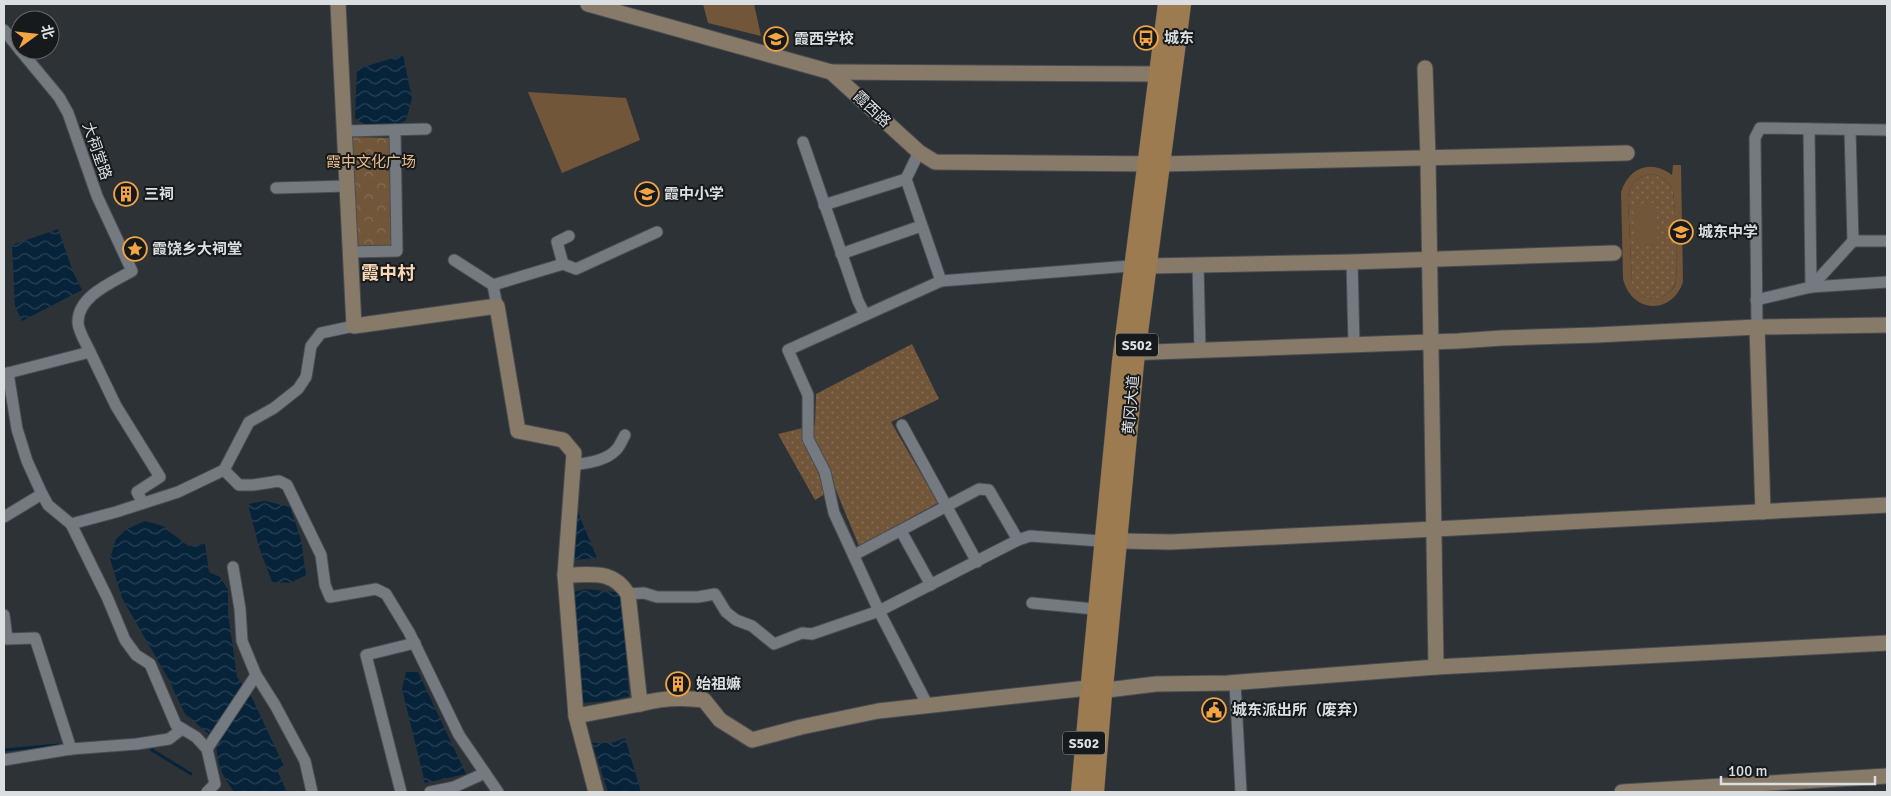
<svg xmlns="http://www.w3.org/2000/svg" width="1891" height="796" viewBox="0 0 1891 796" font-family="Signika,'Noto Sans SC',sans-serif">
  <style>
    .grass { fill: url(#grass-dots) }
    .park { fill: url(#park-crowns) }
    .pitch { fill: #71563a; fill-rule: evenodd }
    .water { fill: url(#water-waves) }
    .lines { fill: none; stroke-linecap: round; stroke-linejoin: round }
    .stream { stroke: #06233a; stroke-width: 3 }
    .street-casing { stroke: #494d51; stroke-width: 13 }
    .secondary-casing { stroke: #494d51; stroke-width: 17 }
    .primary-casing { stroke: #494d51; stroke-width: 19 }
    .street { stroke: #747a80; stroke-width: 11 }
    .secondary { stroke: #887a69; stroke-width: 15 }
    .primary { stroke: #9d7b51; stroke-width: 18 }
    .labels { text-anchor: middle; stroke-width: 4; stroke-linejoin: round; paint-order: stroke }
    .shield { fill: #171a1c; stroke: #a1a4a7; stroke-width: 1 }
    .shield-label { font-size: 14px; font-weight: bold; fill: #dcdfe2 }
    .poi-label { font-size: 15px; font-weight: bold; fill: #dcdfe2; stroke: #171a1c; text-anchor: start }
    .street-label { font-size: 15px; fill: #dcdfe2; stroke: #171a1c }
    .park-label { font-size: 15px; fill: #ebbb88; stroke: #171a1c }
    .quarter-label { font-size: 18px; font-weight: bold; fill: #f9d7b4; stroke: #171a1c }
  </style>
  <defs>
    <pattern id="grass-dots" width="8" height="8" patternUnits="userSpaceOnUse" patternTransform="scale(1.25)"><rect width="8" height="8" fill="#71563a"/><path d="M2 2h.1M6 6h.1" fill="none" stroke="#856e56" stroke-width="1.8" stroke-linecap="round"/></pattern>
    <pattern id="park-crowns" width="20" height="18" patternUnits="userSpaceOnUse" patternTransform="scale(1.25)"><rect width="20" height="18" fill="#71563a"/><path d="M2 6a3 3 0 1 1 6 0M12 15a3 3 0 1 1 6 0" fill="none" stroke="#856e56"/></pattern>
    <pattern id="water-waves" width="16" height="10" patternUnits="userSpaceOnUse" patternTransform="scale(1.25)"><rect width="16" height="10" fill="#06233a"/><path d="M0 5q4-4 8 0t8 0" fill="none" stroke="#2a4256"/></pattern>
  </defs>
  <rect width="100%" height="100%" fill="#2d3237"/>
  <g class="grass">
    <path d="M1649,174C1661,175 1667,180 1673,190C1675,205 1679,273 1675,284C1671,293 1662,299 1653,299C1643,298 1636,292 1632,284L1628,199C1629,185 1635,178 1649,174Z"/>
    <polygon points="912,344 939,399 891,422 938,503 859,546 835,488 815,500 778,434 815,425 816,394"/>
  </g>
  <polygon class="park" points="351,137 389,138 393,248 355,249"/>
  <g class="pitch">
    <polygon points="703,4 754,4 761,36 708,23"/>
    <polygon points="528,92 626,98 640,140 562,173"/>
    <path d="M1673,165H1681L1683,282C1672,315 1632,314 1623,279L1621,192C1629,167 1651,159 1672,175ZM1649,174C1661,175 1667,180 1673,190C1675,205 1679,273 1675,285C1671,293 1662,299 1653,299C1643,298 1636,292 1632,283L1628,199C1629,185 1635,178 1649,174Z"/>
    <polygon points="1656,203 1658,245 1635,246 1633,204"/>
  </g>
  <g class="water">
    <polygon points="403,55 412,98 406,120 393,127 371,128 355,118 357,69"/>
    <polygon points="58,229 73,272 82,290 22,321 15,306 12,245"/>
    <polygon points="265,501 290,507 301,540 306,575 290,583 272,582 259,547 248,504"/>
    <polygon points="577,510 597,558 572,560"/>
    <path d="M145,521L163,526L188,546L205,544L209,572L220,577L228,590V613L237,677L252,698L284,766L277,770L287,792H234C220,773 217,763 216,740L185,714L169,680L122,598L110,559L116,539L127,529Z"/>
    <polygon points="586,589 616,592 622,594 629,696 608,701 581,703 573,592"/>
    <polygon points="406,672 418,672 466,774 425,783 402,689"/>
    <polygon points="625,738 641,792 608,792 592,743 612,743"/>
  </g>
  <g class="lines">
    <g class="stream">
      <polyline points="4,750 58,745"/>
      <polyline points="152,750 191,774"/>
    </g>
    <g class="street-casing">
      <g id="street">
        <polyline points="4,30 20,50"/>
        <polyline points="344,131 426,129"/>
        <polyline points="803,142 858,301 865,315"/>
        <polyline points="919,152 906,179 941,281"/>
        <polyline points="276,188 347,186"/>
        <polyline points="824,205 906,179"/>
        <polyline points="1853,241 1887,241"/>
        <polyline points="351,252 397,251 395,130"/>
        <polyline points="841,254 921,226"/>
        <polyline points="454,260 493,285"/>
        <polyline points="1352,262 1354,345"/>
        <polyline points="563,264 557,242 569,236"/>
        <polyline points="1198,264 1200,351"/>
        <polyline points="1811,287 1853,241 1850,130"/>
        <polyline points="1811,287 1887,282"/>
        <polyline points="1756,300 1811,287 1809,129"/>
        <polyline points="497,306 493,285 563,264 576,269 657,232"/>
        <polyline points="1757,327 1755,138 1760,128 1887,130"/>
        <polyline points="90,352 116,406 160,477 137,492 143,503"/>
        <polyline points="8,373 17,429 27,461 42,494 48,505 71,524 116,512 178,492 224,470 249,422 274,408 298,389 306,377 311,346 321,333 354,326"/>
        <path d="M4,374L90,352C86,343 79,333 78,323C77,296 113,282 132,271L97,196L68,113L59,97L20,50"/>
        <polyline points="902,425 977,562"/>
        <path d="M573,465C587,463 606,461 616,450C620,446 622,440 625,435"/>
        <polyline points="224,470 239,485 253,485 279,481 287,485 321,555 325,585 330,597 376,589 386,594 409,632 459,735 498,792"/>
        <polyline points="4,517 42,494"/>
        <polyline points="71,524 107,597 125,640 136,655 150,664 176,725 196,737 207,749 215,784 207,792"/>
        <polyline points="901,531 931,585"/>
        <polyline points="854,555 979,489 989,490 1018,540"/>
        <polyline points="233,567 240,609 242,641 256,675 275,705 305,761 312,792"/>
        <polyline points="628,594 644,593 657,597 698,597 715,594 726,612 736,620 752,626 774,644 802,633 812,634 879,611 1018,540 1030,536 1101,541"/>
        <polyline points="1032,603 1094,609"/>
        <polyline points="4,615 7,639 35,638 71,749"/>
        <polyline points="1235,683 1241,792"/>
        <polyline points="928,706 879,611 834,513 825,472 808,439 808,395 788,350 941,281 1130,266"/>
        <polyline points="207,749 256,675"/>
        <polyline points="4,760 71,749 137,744 169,739 182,729"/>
        <polyline points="401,792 366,655 415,643"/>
        <polyline points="430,792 454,787 485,773"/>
      </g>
    </g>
    <g class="secondary-casing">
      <g id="secondary">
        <polyline points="338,4 354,326 497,306 518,431 563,440 574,453 565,575 576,716 596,792"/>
        <polyline points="588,4 831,72 919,152 935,162 1161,164 1627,153"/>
        <polyline points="1425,68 1428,158 1436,667"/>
        <polyline points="831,72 1156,74"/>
        <polyline points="1149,266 1352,262 1614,253"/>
        <polyline points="1757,327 1763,512"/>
        <polyline points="1125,353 1458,341 1502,338 1596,335 1757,327 1887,325"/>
        <polyline points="1121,541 1171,542 1435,529 1887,505"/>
        <path d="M565,575C592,575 612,569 628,594L640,704C661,698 682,697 704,700L720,720L752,740L801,727L878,711L1088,688L1107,690L1156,684L1228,683L1436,667L1887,643"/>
        <polyline points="576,716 640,704"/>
        <polyline points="1622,792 1887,776"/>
      </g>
    </g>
    <g class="primary-casing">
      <g id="primary">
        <polyline points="1090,682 1121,362 1167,4"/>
        <polyline points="1104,688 1135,363 1182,4"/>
        <polyline points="1080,792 1089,694"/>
        <polyline points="1095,792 1103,694"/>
      </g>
    </g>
    <use href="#street" class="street"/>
    <use href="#secondary" class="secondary"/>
    <use href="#primary" class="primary"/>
  </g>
  <defs>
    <g id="bus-ring" transform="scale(1.25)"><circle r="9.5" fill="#171a1c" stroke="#f3a443" stroke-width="1.5"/><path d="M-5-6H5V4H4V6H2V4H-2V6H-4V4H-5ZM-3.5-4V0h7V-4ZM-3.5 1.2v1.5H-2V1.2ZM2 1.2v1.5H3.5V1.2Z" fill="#f3a443"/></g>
    <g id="school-ring" transform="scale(1.25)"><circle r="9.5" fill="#171a1c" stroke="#f3a443" stroke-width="1.5"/><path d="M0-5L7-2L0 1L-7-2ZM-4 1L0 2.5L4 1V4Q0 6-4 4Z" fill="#f3a443"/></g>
    <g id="building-ring" transform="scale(1.25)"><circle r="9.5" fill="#171a1c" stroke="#f3a443" stroke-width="1.5"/><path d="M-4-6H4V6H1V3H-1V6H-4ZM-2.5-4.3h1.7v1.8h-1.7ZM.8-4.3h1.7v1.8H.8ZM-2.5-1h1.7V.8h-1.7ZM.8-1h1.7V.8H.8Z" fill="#f3a443"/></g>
    <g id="sight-ring" transform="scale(1.25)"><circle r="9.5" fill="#171a1c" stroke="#f3a443" stroke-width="1.5"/><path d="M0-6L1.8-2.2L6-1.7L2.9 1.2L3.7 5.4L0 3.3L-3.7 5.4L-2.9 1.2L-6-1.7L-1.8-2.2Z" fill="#f3a443"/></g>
    <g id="civic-ring" transform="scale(1.25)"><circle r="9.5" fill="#171a1c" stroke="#f3a443" stroke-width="1.5"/><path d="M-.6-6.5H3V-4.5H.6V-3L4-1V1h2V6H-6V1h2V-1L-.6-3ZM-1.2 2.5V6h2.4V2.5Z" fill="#f3a443"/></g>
  </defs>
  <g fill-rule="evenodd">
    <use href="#bus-ring" x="1146" y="38"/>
    <use href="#school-ring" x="776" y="39"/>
    <use href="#building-ring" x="126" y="194"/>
    <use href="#school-ring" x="647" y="194"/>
    <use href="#school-ring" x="1681" y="232"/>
    <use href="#sight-ring" x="135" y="249"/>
    <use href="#building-ring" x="678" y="684"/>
    <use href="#civic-ring" x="1214" y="710"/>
  </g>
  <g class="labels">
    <g class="shield">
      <rect x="1116" y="333.5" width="42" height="23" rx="4"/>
      <rect x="1063" y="731.5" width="42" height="23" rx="4"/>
    </g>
    <g class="shield-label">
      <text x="1137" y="350">S502</text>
      <text x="1084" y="748">S502</text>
    </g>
    <g class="poi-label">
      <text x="1164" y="43">城东</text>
      <text x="794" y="44">霞西学校</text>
      <text x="144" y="199">三祠</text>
      <text x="664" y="199">霞中小学</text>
      <text x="1698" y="237">城东中学</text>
      <text x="152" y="254">霞饶乡大祠堂</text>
      <text x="696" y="689">始祖嫲</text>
      <text x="1232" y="715">城东派出所（废弃）</text>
    </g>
    <g class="street-label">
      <text transform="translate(872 109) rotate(43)" y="5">霞西路</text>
      <text transform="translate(97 151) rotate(71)" y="5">大祠堂路</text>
      <text transform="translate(1131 405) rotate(-85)" y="5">黄冈大道</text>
    </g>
    <g class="park-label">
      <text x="371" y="167">霞中文化广场</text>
    </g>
    <g class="quarter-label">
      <text x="388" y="279">霞中村</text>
    </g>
  </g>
  <rect width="1891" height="796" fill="none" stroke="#dcdfe2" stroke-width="10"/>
  <g transform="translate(35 35) rotate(75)"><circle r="24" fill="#171a1c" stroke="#66696b"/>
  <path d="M0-4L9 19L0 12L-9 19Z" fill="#f3a443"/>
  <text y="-8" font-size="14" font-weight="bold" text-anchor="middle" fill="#dcdfe2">北</text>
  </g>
  <path d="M1721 776v8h154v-8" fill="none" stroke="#dcdfe2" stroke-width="2.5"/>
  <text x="1728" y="776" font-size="15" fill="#dcdfe2" stroke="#171a1c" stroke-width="4" paint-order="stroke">100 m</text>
</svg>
